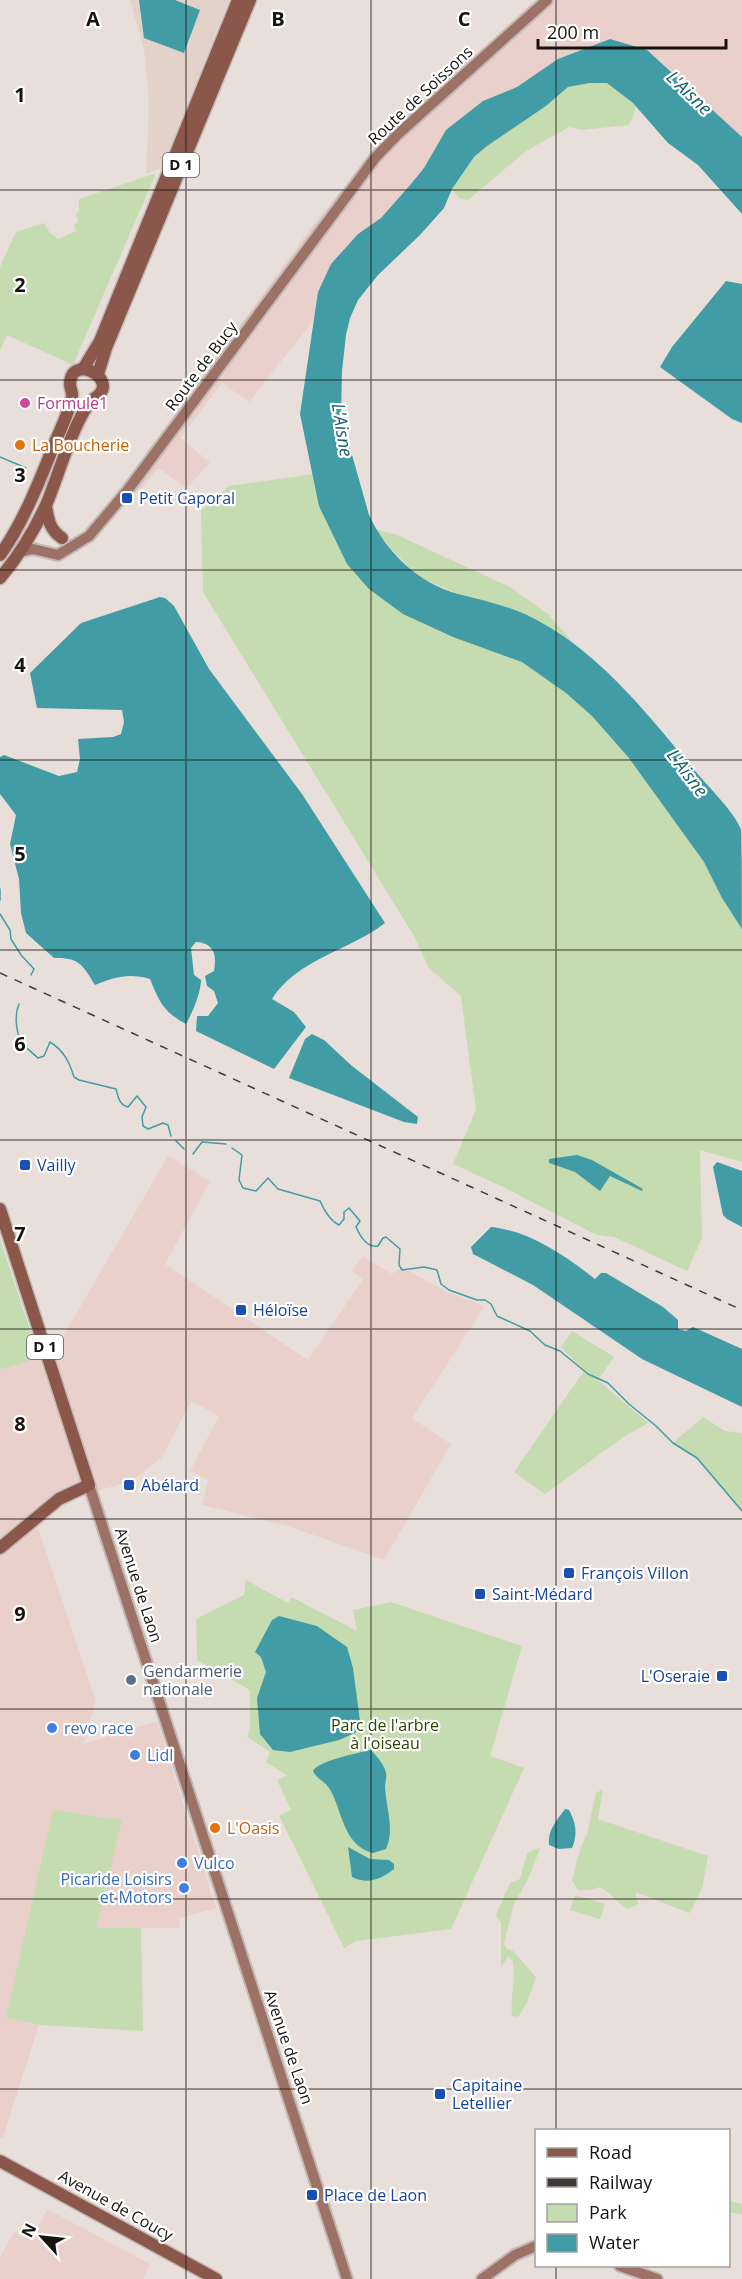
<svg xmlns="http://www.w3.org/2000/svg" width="742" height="2279" viewBox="0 0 742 2279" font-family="'Open Sans',sans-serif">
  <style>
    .built { fill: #e3d2c9 }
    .industrial { fill: #ead0cb }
    .green { fill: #c5dbb0 }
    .water { fill: #419ca6 }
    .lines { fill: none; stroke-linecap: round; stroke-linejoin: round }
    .stream { stroke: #419ca6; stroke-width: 1.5 }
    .secondary-casing { stroke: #c2bab6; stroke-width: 14 }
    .primary-casing { stroke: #c2bab6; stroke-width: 15 }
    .secondary { stroke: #9e7167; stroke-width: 10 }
    .primary { stroke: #8c574b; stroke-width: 12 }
    .rail { stroke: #3f3a38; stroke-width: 1.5; stroke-dasharray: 8 8; stroke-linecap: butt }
    .grid { fill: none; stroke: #161311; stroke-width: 1.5; stroke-opacity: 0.55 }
    .hotel-dot { fill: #d1479c; stroke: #fff; stroke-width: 2 }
    .food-dot { fill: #e8710a; stroke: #fff; stroke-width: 2 }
    .transit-dot { fill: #1a4fb4; stroke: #fff; stroke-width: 2 }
    .service-dot { fill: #5c6f8a; stroke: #fff; stroke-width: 2 }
    .shop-dot { fill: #3f7fe0; stroke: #fff; stroke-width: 2 }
    .labels { text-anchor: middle; stroke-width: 4.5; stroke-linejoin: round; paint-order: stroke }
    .shield { fill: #fff; stroke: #5c5a58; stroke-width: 1.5 }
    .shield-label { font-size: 15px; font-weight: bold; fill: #161311 }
    .street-label { font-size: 16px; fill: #161311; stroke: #fff }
    .hotel-label { font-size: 16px; fill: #b23c85; stroke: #fff; text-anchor: start }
    .food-label { font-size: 16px; fill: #c56008; stroke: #fff; text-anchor: start }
    .transit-label { font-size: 16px; fill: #164399; stroke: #fff; text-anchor: start }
    .service-label { font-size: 16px; fill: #4e5e75; stroke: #fff; text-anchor: start }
    .park-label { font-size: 16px; fill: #2b4401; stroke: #fff }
    .shop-label { font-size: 16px; fill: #366cbe; stroke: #fff; text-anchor: start }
    .water-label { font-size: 18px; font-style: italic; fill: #145f67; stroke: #fff }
    .grid-label { font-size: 20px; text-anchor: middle; font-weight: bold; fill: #161311; stroke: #fff; stroke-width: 4.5; stroke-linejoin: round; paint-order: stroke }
  </style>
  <rect width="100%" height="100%" fill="#e8dfda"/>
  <polygon class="built" points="130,0 229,0 162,168 146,174 149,104 144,49"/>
  <g class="industrial">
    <polygon points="535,0 742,0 742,183 618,63 464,130 249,402 222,383 180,438 210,462 187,488 158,468 138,493 121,488 318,218 391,133"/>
    <polygon points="168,1156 210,1181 165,1264 308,1360 363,1279 351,1271 363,1256 392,1274 402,1267 446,1292 485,1306 412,1418 451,1444 384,1560 288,1526 202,1505 208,1480 190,1471 219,1416 191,1401 162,1457 132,1481 83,1495 61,1504 37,1525 96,1701 83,1744 157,1721 216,1908 180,1918 179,1928 95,1928 122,1820 6,2016 39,2025 3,2137 0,2138 0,1368 4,1369 55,1350"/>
    <polygon points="47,2209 150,2264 143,2279 0,2279 0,2257 14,2232 31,2240"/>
  </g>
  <g class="green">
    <polygon points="590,83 607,83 633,103 636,106 633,118 628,125 582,130 569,127 526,151 468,200 459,198 452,189 474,157 487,146 546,106 568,87"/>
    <polygon points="156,173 73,365 7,335 0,350 0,267 16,232 44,223 50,233 58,239 76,231 74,225 78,222 76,214 79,212 79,199"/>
    <polygon points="321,473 379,575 578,669 742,899 742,1162 700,1150 702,1238 687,1271 614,1237 597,1235 503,1187 453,1164 476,1110 461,996 429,968 414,936 203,592 201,511 229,486"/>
    <polygon points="375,529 397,535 510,587 548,614 574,644 513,610 455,593 418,576 388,546"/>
    <polygon points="0,1240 39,1357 4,1369 0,1368"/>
    <polygon points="572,1331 614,1357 598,1380 648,1423 622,1438 545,1494 514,1472 584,1371 561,1347"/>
    <polygon points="703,1417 725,1431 742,1433 742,1511 697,1458 673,1443"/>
    <polygon points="246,1580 288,1603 291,1597 357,1631 353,1610 391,1602 522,1646 490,1756 524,1768 451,1929 356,1941 344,1948 279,1815 291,1810 277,1780 287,1775 266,1762 270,1752 247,1737 250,1727 250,1690 197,1660 196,1619 244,1595"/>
    <path d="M603,1789L598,1819L708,1856L702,1888L690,1913L635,1892L638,1904L627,1909C617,1902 611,1893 600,1887L591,1890H578L572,1880L581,1847L587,1834L596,1793Z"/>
    <polygon points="53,1810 122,1820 96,1928 141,1928 143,2031 39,2025 6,2017"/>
    <path d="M540,1848L530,1875L513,1906L504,1944L507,1949L512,1950L536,1977L527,2003L518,2017L512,2016C510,1997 516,1980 513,1961L508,1956L501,1968V1923L496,1915L510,1883L520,1879L527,1853Z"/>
    <polygon points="575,1895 605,1904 600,1919 570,1910"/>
    <polygon points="729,2201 742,2204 742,2214 729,2212"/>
  </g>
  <g class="water">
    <polygon points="139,0 175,0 200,10 184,53 144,38"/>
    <path d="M610,39L647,50L742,137V214L698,165L668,143L633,103L607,83H590L568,87L546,106L487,146L474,157L452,189L444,208L420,235L378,275L358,300L350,318L346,335L342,371L341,416L369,515C386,552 418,583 458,594C481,600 505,605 527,615C598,649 647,714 696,772C711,790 731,808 741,829C742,840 742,912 742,929L722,898L704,862L629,758L592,716L566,693L522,662L453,637L403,614L369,589L347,564L319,506L300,414L318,292L331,264L358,234L381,218L411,184L424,168L446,130L483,101L517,87L558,59Z"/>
    <polygon points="726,281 742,284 742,423 732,419 660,367 672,347"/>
    <path d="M160,597L165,598L174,606L209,669L302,794L385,923C349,951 297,959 272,999L294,1012L306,1027L274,1069L196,1031L197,1016H208L218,1003L214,991L207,986L205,976L214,971C217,955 214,943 196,942L191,948L194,975L201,980C201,992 192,1014 186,1024C163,1011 160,1003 150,979C128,973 115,977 95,985C83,965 79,957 54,958L26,933L21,913L19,879L10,844L16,815L0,794V757L4,755L59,776L77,772L80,759L78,739L113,737L121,734L124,722L122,710L37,708L30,673L81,623Z"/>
    <polygon points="312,1034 324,1040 352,1066 418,1117 417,1124 404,1122 289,1078 305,1039"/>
    <polygon points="577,1155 592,1160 643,1189 642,1191 610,1176 600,1191 575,1172 549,1163 549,1159"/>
    <polygon points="717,1162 742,1171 742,1227 727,1219 723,1215 713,1167"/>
    <path d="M491,1227C530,1231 564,1255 595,1279L601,1273H606L663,1307L678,1320V1329L686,1331L693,1327L742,1349V1407L642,1359L533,1285L473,1254L471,1247Z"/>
    <polygon points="279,1616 317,1626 347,1647 353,1668 360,1721 359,1728 355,1733 339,1740 290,1752 273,1750 260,1734 257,1698 266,1672 261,1657 255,1652 272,1620"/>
    <path d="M370,1750C376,1754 385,1766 386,1773C387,1777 385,1783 385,1787C386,1808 395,1829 386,1849L373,1853C342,1845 343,1810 329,1788C324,1781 316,1778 313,1771C318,1761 358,1753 370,1750Z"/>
    <path d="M565,1809L569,1810C576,1823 578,1834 572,1848L559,1849L549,1845C547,1831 557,1820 565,1809Z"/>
    <path d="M348,1847L370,1859L389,1860L394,1864V1869C381,1879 368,1885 352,1877Z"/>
  </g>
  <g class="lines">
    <g class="stream">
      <polyline points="0,457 26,468"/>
      <polyline points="0,889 0,900"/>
      <polyline points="0,914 10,930 11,939 21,955 34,969 31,975"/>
      <path d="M19,1004C14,1015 16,1035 23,1044C27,1049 34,1054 38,1058L44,1056L50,1042C64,1051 69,1061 74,1077L79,1080L116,1089C118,1096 119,1105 128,1107L137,1096L146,1107L142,1117L143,1126L148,1129L163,1123L168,1125L171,1136"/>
      <polyline points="176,1141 184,1149"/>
      <path d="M232,1148L242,1155L239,1180L243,1188L256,1191L268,1178L278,1189L320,1201C324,1210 330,1221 339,1225L344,1219V1212L349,1208L360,1221L356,1227C360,1236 367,1248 378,1246L383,1238L386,1237L400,1249L399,1265L402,1270L424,1267L437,1270L441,1284L449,1290L477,1300H485L491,1304L497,1316L530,1331L545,1345L560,1351L588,1374L608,1383L629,1404L656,1426L673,1443L697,1458L742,1511"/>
      <polyline points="193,1154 202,1142 226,1144"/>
    </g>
    <g class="secondary-casing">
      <g id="secondary">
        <polyline points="20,552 33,549 58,555 89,536 127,491 375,158 397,135 547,0"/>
        <polyline points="89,1485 347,2279"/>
        <polyline points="620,2266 657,2279"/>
        <polyline points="482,2279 515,2255 536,2246"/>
      </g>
    </g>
    <g class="primary-casing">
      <g id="primary">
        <polyline points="83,369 100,341 238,0"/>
        <polyline points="98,374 106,348 250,0"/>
        <path d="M46,506C48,520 50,530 62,538"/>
        <path d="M0,555C25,520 40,479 56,440C62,426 69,412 72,397C73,392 70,389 70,384C71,352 122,380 95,398C76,411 57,481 46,505C34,531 19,556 0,578"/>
        <polyline points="0,1209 89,1485 59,1499 0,1548"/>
        <polyline points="0,2161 216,2279"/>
      </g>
    </g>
    <use href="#secondary" class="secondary"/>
    <use href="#primary" class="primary"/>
    <polyline class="rail" points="0,973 742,1310"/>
  </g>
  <path class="grid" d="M186,0V2279M371,0V2279M556,0V2130M0,190H742M0,380H742M0,570H742M0,760H742M0,950H742M0,1140H742M0,1329H742M0,1519H742M0,1709H742M0,1899H742M0,2089H742M556,2266V2279"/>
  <circle class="hotel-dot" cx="25" cy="403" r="6"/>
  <g class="food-dot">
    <circle cx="20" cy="445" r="6"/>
    <circle cx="215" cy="1828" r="6"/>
  </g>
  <g class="transit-dot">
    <rect x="121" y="492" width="12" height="12" rx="3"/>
    <rect x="19" y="1159" width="12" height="12" rx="3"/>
    <rect x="235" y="1304" width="12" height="12" rx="3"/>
    <rect x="123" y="1479" width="12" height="12" rx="3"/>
    <rect x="563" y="1567" width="12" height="12" rx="3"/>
    <rect x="474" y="1588" width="12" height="12" rx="3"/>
    <rect x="716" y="1670" width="12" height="12" rx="3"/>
    <rect x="434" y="2088" width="12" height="12" rx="3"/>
    <rect x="306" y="2189" width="12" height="12" rx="3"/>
  </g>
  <circle class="service-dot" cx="131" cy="1680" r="6"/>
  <g class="shop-dot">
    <circle cx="52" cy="1728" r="6"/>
    <circle cx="135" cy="1755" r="6"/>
    <circle cx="182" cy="1863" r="6"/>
    <circle cx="184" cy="1888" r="6"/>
  </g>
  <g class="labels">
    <g class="shield">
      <rect x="163" y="153" width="36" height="24" rx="4.5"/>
      <rect x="27" y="1335" width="36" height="24" rx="4.5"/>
    </g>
    <g class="shield-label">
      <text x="181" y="170">D 1</text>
      <text x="45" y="1352">D 1</text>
    </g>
    <g class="street-label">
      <text transform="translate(420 95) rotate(-43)" y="6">Route de Soissons</text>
      <text transform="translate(201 366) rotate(-53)" y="6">Route de Bucy</text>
      <text transform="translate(139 1585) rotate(72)" y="6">Avenue de Laon</text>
      <text transform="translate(289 2047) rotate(71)" y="6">Avenue de Laon</text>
      <text transform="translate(116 2205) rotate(29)" y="6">Avenue de Coucy</text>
    </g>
    <g class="hotel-label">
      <text x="37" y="409">Formule1</text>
    </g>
    <g class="food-label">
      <text x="32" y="451">La Boucherie</text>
      <text x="227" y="1834">L'Oasis</text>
    </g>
    <g class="transit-label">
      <text x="139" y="504">Petit Caporal</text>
      <text x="37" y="1171">Vailly</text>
      <text x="253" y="1316">Héloïse</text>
      <text x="141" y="1491">Abélard</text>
      <text x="581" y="1579">François Villon</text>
      <text x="492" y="1600">Saint-Médard</text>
      <text x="710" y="1682" text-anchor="end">L'Oseraie</text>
      <text x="452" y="2091">Capitaine<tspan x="452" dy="18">Letellier</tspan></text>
      <text x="324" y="2201">Place de Laon</text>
    </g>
    <g class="service-label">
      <text x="143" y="1677">Gendarmerie<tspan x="143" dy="18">nationale</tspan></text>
    </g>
    <g class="park-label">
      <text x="385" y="1731">Parc de l'arbre<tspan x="385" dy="18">à l'oiseau</tspan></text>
    </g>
    <g class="shop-label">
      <text x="64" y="1734">revo race</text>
      <text x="147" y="1761">Lidl</text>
      <text x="194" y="1869">Vulco</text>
      <text x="172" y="1885" text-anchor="end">Picaride Loisirs<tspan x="172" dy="18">et Motors</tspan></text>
    </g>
    <g class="water-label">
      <text transform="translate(689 93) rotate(44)" y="6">L'Aisne</text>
      <text transform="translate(342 430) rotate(81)" y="6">L'Aisne</text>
      <text transform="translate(687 773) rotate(53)" y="6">L'Aisne</text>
    </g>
  </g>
  <g class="grid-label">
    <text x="93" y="26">A</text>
    <text x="278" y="26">B</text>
    <text x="464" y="26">C</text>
    <text x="20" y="102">1</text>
    <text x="20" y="292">2</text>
    <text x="20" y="482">3</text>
    <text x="20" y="672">4</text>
    <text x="20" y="861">5</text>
    <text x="20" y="1051">6</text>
    <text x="20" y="1241">7</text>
    <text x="20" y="1431">8</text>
    <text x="20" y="1621">9</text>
  </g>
  <rect x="535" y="2129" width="195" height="138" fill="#ffffff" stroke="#a2a1a0" stroke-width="1.5"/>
  <rect x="547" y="2148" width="30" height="9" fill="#8c574b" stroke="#a2a1a0" stroke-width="1.5"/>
  <text x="589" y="2159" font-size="18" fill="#161311">Road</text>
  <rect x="547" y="2178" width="30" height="9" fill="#3f3a38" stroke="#a2a1a0" stroke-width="1.5"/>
  <text x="589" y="2189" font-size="18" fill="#161311">Railway</text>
  <rect x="547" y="2204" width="30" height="18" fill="#c5dbb0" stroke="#a2a1a0" stroke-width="1.5"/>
  <text x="589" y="2219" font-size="18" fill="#161311">Park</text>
  <rect x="547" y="2234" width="30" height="18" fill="#419ca6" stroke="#a2a1a0" stroke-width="1.5"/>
  <text x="589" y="2249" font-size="18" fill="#161311">Water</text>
  <g transform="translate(42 2237) rotate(297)" stroke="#ffffff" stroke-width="4.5" paint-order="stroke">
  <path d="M0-4.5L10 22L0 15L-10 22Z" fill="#161311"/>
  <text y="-9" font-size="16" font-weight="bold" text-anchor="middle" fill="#161311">N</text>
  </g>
  <path d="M538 39v9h188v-9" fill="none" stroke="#161311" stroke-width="3"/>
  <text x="547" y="39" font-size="18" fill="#161311" stroke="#ffffff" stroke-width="4.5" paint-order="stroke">200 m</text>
</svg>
